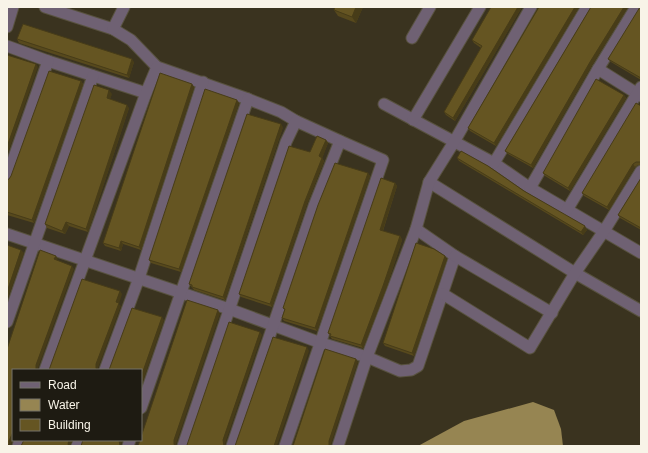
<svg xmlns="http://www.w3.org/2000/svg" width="648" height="453" viewBox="0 0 648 453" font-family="Helvetica,sans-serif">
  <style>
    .water { fill: #968552 }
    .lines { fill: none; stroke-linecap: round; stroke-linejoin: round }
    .minor-casing { stroke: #58523f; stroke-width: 13 }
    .minor { stroke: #6f6173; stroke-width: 11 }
    .wall { fill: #57491d }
    .shaded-wall { fill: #473c18 }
    .building { fill: #655522; stroke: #473c18 }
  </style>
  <rect width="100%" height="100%" fill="#3a331f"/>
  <polygon class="water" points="533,402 554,410 561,429 563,446 418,446 464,421"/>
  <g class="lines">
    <g class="minor-casing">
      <g id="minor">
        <polyline points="45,7 113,29 131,40 157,67 248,99 281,112 296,121"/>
        <polyline points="7,27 13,7"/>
        <polyline points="113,29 124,7"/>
        <polyline points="412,38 430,7"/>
        <polyline points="7,46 48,61 146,93"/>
        <polyline points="598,69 641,96"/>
        <polyline points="384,104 494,163 530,188 641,253"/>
        <polyline points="413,120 480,7"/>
        <polyline points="494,163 587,7"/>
        <polyline points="7,177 48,61"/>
        <polyline points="429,182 575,273 641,311"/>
        <polyline points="530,188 598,69 636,7"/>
        <polyline points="567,210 641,87"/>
        <polyline points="7,234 229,309 321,343 367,357 400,371 411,370 418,366 455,256 416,229"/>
        <polyline points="455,256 552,313"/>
        <polyline points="443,294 530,348 575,273 604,231 641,171"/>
        <polyline points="7,322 93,76"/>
        <polyline points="45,370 146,93 157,67"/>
        <polyline points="105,370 139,278 203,82"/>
        <polyline points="141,408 248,99"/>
        <polyline points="18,446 20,440"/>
        <polyline points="77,446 80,440"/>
        <polyline points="128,446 130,440"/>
        <polyline points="183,446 286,142 296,121 340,141 314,206 232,446"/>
        <polyline points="285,446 383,160 340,141"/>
        <polyline points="338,446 367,357 416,229 429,182 454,142 531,7"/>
      </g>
    </g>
    <use href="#minor" class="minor"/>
  </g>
  <g class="wall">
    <polygon points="335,7 363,7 356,23 338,16 334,10"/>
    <polygon points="522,7 455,121 446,115 444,112 481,48 474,43 472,40"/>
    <polygon points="539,7 579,7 496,146 470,131 468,128"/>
    <polygon points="591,7 628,7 592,65 533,168 508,154 505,151"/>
    <polygon points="641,7 641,80 611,62 608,59"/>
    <polygon points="17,39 134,62 129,78 19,43"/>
    <polygon points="81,81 83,84 34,223 7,215 7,180 9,179"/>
    <polygon points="192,84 194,87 141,250 123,244 121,251 105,246 103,243"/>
    <polygon points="112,94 110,99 129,108 88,232 69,226 65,234 47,228 45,224"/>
    <polygon points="624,95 626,98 570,191 545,176 543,173"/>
    <polygon points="239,103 181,272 151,263 149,260"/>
    <polygon points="641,106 641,165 638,165 635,167 609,210 584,196 582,193"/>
    <polygon points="283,127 225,300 194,290 189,284"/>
    <polygon points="326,140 328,143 322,158 324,161 307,204 272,307 241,297 239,294 310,152"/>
    <polygon points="457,158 524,191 587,230 583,235 459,161"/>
    <polygon points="368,173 370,176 317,331 284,321 282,318 285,310 283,308"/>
    <polygon points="641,178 641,230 620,218 618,215"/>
    <polygon points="395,183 397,186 383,231 400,236 402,240 386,289 363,348 332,339 328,333"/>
    <polygon points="447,259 414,356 385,346 383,343"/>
  </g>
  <g class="shaded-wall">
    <polygon points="356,7 363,7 356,23 352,17"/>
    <polygon points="518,7 522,7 455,121 453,118"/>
    <polygon points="575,7 579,7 496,146 494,143"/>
    <polygon points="624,7 628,7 592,65 533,168 531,165 590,62"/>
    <polygon points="132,59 134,62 129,78 127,75"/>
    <polygon points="36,64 38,67 7,156 7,147"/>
    <polygon points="81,81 83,84 34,223 32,220"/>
    <polygon points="192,84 194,87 141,250 139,247"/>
    <polygon points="109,90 112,94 109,101 107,98"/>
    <polygon points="624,95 626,98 570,191 568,188"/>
    <polygon points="237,100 239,103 181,272 179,269"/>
    <polygon points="127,105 129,108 88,232 86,229"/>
    <polygon points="281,124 283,127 225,300 223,297"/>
    <polygon points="326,140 328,143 322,159 319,156"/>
    <polygon points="322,158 324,161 307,204 272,307 270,304 305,201"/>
    <polygon points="633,164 635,167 609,210 607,207"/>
    <polygon points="368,173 370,176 317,331 315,328"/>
    <polygon points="395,183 397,186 382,233 380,230"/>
    <polygon points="66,222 69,226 65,234 62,231"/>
    <polygon points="585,226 587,230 583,235 581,232"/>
    <polygon points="400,236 402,240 386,289 363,348 361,345"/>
    <polygon points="121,241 123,244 121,251 119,248"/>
    <polygon points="21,250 24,253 7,301 7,292"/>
    <polygon points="56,256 58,259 56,262 54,259"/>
    <polygon points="445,256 447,259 414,356 412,353"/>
    <polygon points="72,266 74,269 38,368 38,370 37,370 36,369 36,365"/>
    <polygon points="120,291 122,294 119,304 121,306 98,368 98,370 97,370 96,368 96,364"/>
    <polygon points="218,310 220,314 176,444 176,446 175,446 174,444 174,440"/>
    <polygon points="162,317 164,320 141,387 141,377"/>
    <polygon points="260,332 262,335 225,444 226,446 224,446 223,440"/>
    <polygon points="307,347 309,351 277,446 274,446"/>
    <polygon points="356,359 358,362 331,444 331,446 330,446 329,445 329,441"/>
    <polygon points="13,432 13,440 11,444 11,446 10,446 9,445 9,441"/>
    <polygon points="69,440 73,440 70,446 69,446 68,444"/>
    <polygon points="119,440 123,440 121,444 122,446 120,446"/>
  </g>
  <g class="building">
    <polygon points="335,7 356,7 352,17 334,10"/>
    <polygon points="491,7 518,7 453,118 444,112 482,46 472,40"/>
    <polygon points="539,7 575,7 494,143 468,128"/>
    <polygon points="591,7 624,7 590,62 531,165 505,151"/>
    <polygon points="640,7 641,7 641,78 608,59"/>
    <polygon points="23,24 132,59 127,75 17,39"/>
    <polygon points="7,55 36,64 7,147"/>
    <polygon points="49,71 81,81 32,220 7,212 7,180 9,179 11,176"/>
    <polygon points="160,73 192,84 139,247 121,241 119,248 103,243"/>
    <polygon points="596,79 624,95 568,188 543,173"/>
    <polygon points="94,85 109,90 107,98 127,105 86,229 66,222 62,231 45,224"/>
    <polygon points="205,89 237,100 179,269 149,260"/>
    <polygon points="636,103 641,106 641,162 636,162 633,164 607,207 582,193"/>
    <polygon points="247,114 281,124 223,297 192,287 192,285 189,284"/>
    <polygon points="317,136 326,140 319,156 322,158 305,201 270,304 239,294 289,146 310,152"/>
    <polygon points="461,151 488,166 524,191 585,226 581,232 457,158"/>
    <polygon points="335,163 368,173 315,328 282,318 285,309 283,308 318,205"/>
    <polygon points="381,178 395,183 380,230 400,236 383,286 361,345 330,336 331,334 328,333"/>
    <polygon points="641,178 641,228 618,215"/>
    <polygon points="416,243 434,249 445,256 412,353 383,343"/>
    <polygon points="7,245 21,250 7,292"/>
    <polygon points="40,250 56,256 54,259 72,266 36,365 36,369 37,370 13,370 13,432 9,441 9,445 7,444 7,349"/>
    <polygon points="82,279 120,291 116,302 119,303 96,364 96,368 97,370 49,370"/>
    <polygon points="187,300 218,310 174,440 174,444 175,446 138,446 140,440 141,440 141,437"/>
    <polygon points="132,308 162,317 141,377 141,370 109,370"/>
    <polygon points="229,322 260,332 223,440 224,446 186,446 187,445"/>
    <polygon points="273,337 307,347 274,446 235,446"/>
    <polygon points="325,349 356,359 329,441 329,445 330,446 293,446"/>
    <polygon points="24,440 69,440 68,444 69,446 21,446"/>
    <polygon points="83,440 119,440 120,446 81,446"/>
  </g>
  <rect width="648" height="453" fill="none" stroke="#f8f4e8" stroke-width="16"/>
  <rect x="12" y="369" width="130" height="72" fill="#1e1b12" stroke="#757268"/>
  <rect x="20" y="382" width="20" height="6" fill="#6f6173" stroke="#757268"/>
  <text x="48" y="389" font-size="12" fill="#f8f4e8">Road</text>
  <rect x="20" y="399" width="20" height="12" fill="#968552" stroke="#757268"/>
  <text x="48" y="409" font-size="12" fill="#f8f4e8">Water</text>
  <rect x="20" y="419" width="20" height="12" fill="#655522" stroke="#757268"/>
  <text x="48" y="429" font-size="12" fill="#f8f4e8">Building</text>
</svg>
